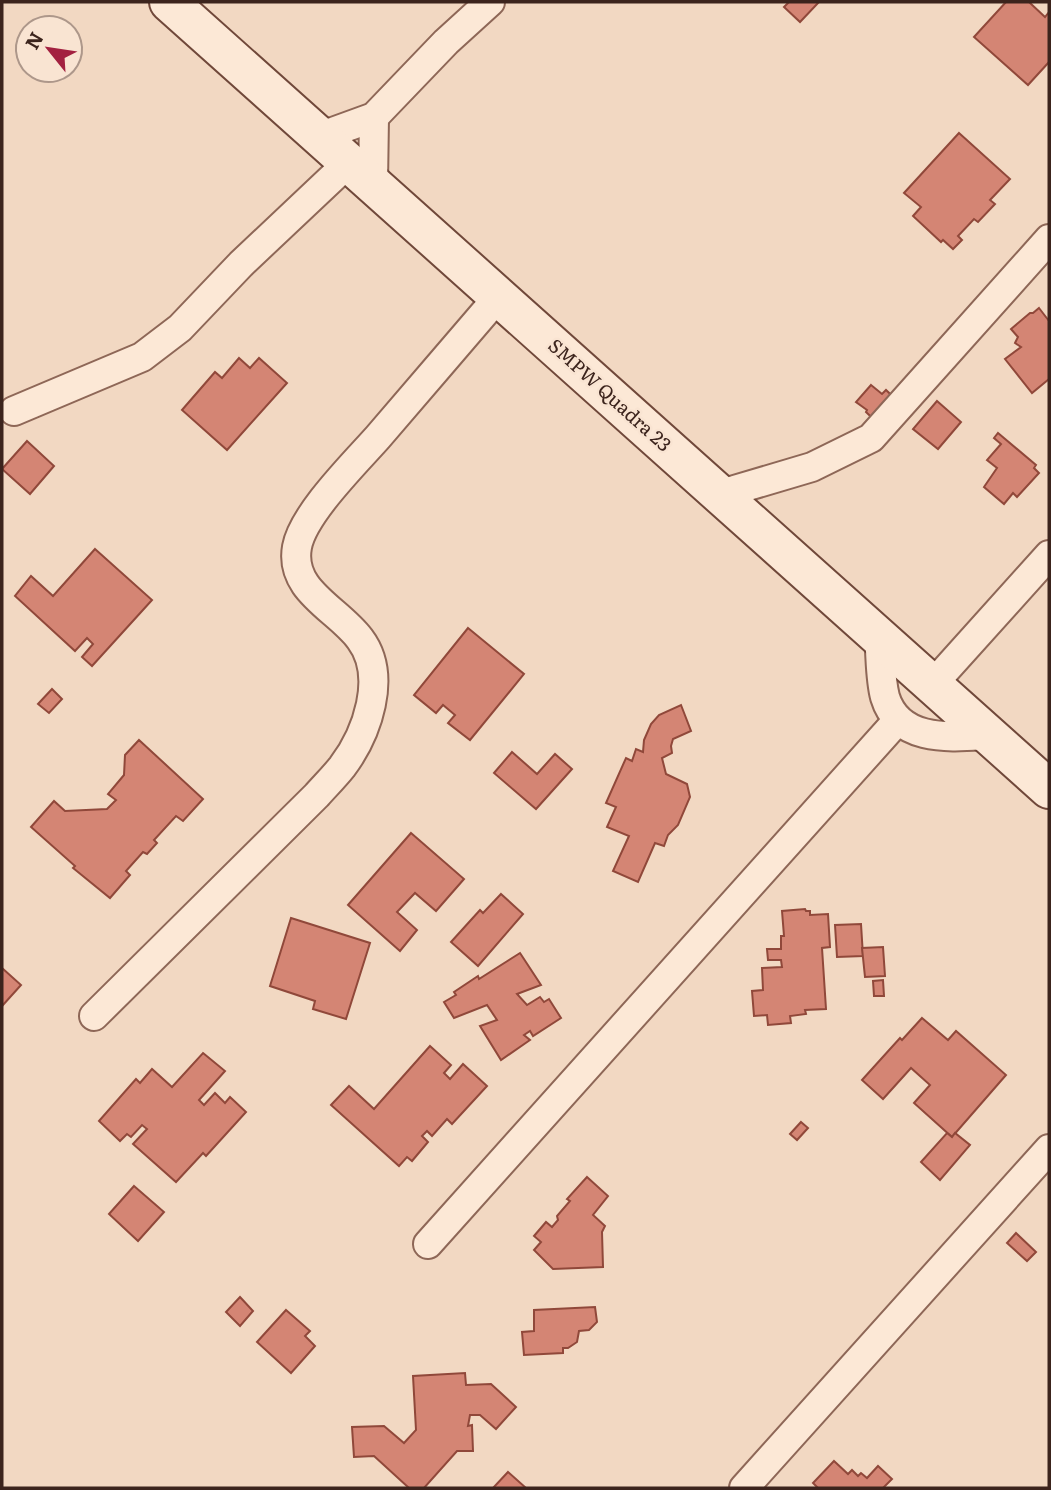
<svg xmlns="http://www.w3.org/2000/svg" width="1051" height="1490" viewBox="0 0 1051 1490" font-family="Literata,serif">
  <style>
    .building { fill: #d48574; stroke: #90483a; stroke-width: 2 }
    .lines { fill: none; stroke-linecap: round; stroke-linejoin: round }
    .street-casing { stroke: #8e6757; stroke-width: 32 }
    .secondary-casing { stroke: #70483a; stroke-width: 42 }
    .street { stroke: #fce8d6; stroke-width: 28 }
    .secondary { stroke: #fce8d6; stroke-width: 38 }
    .labels { text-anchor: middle; stroke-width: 5; stroke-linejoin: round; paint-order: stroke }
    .street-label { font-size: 19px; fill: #3c241d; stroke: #f9e4d2 }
  </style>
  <rect width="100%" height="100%" fill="#f2d8c2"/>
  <g class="building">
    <polygon points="789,2 819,2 800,22 784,7"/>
    <polygon points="1006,2 1029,2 1045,17 1049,12 1049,62 1028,85 974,37"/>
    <polygon points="959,133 1010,179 990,200 995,204 978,222 974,219 958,236 962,240 953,249 943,240 941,242 913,216 921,207 904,193"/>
    <polygon points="1039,308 1049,321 1049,379 1032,393 1005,359 1021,347 1015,343 1018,337 1011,329 1030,313 1033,313"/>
    <polygon points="239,358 250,368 259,358 287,383 227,450 182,410 215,372 222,378"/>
    <polygon points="871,385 882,394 886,390 907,410 887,432 866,412 867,410 856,402"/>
    <polygon points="937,401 961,422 938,449 913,429"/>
    <polygon points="998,433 1036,465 1034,468 1039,473 1017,497 1013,493 1004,504 984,487 997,468 987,460 1001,444 994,438"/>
    <polygon points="27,441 54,466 30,494 2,469"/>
    <polygon points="95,549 152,600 92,666 82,657 93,644 87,638 75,651 15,596 31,576 53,596"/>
    <polygon points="468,628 524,674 470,740 448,723 455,715 443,705 436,713 414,695"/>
    <polygon points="52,689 62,699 49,713 38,704"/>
    <polygon points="681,705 691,731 673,739 671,746 672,753 662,758 666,774 687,784 690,797 678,825 668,835 664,846 655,843 638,882 613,871 629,836 607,827 616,807 606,803 626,758 632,761 636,749 643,752 644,740 651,724 659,715"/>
    <polygon points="139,740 203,799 183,821 176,816 154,840 157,843 147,854 143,852 126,871 130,875 110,898 73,868 75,866 31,827 54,801 65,811 107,809 116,800 108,794 124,775 125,755"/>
    <polygon points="512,752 537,774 555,754 572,769 536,809 494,773"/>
    <polygon points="411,833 464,879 436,911 415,893 397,912 417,930 400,951 348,905"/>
    <polygon points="501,894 523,914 478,966 451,942 480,910 483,913"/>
    <polygon points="805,909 806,911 810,911 810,915 828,914 830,947 822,948 826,1009 805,1010 806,1014 790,1016 791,1023 768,1025 767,1015 754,1016 752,991 763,990 762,968 782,967 781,960 768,960 767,949 781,949 781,936 784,936 782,911"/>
    <polygon points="291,918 370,943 346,1019 313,1009 315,1001 270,986"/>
    <polygon points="861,924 863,956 837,957 835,925"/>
    <polygon points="883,947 885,976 865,977 862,948"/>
    <polygon points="520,953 541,985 517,994 527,1005 540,997 544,1002 549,999 561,1018 533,1036 530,1031 524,1035 530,1040 501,1060 480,1026 497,1020 487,1005 454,1018 444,1002 456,995 454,992 478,976 479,979"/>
    <polygon points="2,968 21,985 3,1005 2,1004"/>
    <polygon points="883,980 884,996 874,996 873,981"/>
    <polygon points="922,1018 948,1040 956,1031 1006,1075 952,1137 914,1103 930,1085 911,1068 883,1099 862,1080 900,1038 902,1040"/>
    <polygon points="430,1046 451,1065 444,1073 450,1079 463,1064 487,1086 452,1124 447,1119 432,1136 427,1131 422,1136 428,1142 412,1161 407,1157 399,1166 331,1105 349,1086 374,1109"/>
    <polygon points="203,1053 225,1071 199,1100 204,1105 215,1093 225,1103 230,1097 246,1112 206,1156 203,1153 176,1182 133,1144 147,1129 142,1125 131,1137 127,1134 120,1141 99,1121 136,1079 140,1083 152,1069 172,1087"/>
    <polygon points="801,1122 808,1128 797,1140 790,1134"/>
    <polygon points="947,1133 952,1137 955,1133 970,1145 940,1180 921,1162"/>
    <polygon points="587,1177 608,1196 593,1215 605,1226 602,1232 603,1267 553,1269 534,1250 541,1242 534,1236 546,1222 552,1227 558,1220 557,1216 570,1201 567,1199"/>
    <polygon points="134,1186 164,1212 138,1241 109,1214"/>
    <polygon points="1016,1233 1036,1252 1027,1261 1007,1243"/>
    <polygon points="240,1297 253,1311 240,1326 226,1312"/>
    <polygon points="595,1307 597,1322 589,1330 579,1331 577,1342 568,1348 563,1348 563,1353 524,1355 522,1332 534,1331 534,1310"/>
    <polygon points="286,1310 310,1331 305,1336 315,1346 291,1373 257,1342"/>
    <polygon points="465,1373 466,1385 491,1384 516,1407 496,1429 480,1415 470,1415 468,1426 472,1425 473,1451 457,1451 424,1488 409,1488 374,1456 354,1457 352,1427 384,1426 404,1443 416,1430 413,1376"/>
    <polygon points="834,1461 848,1474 852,1470 858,1476 861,1473 867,1478 878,1466 892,1479 883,1488 818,1488 813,1483"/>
    <polygon points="508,1472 526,1488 493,1488"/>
  </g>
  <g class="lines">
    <g class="street-casing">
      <g id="street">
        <polyline points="319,137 374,117 446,42 490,2"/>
        <polyline points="373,184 374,117"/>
        <polyline points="14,411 142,357 180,328 241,264 348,163"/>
        <polyline points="721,494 812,467 871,438 1049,239"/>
        <path d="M879,637C881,656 880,678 885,697C899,743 951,737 989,735"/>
        <polyline points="933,684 1049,555"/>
        <path d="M94,1016L317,795C325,786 334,777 342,767C367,734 388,676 360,639C338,609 289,591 297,547C303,514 355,463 378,437C418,390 459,343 499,296"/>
        <polyline points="428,1244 898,720"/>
        <polyline points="744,1488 1049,1149"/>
      </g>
    </g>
    <g class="secondary-casing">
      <polyline id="secondary" points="169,2 1049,789"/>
    </g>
    <use href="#street" class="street"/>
    <use href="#secondary" class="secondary"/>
  </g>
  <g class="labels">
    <g class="street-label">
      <text transform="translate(610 395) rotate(42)" y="7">SMPW Quadra 23</text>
    </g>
  </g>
  <rect width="1051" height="1490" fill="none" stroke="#3c241d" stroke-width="7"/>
  <g transform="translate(49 49) rotate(300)"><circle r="33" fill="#f9e4d2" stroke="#ad978a" stroke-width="2"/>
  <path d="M0-5L12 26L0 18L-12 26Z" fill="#a32140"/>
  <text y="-10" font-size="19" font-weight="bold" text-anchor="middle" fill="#3c241d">N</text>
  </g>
</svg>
